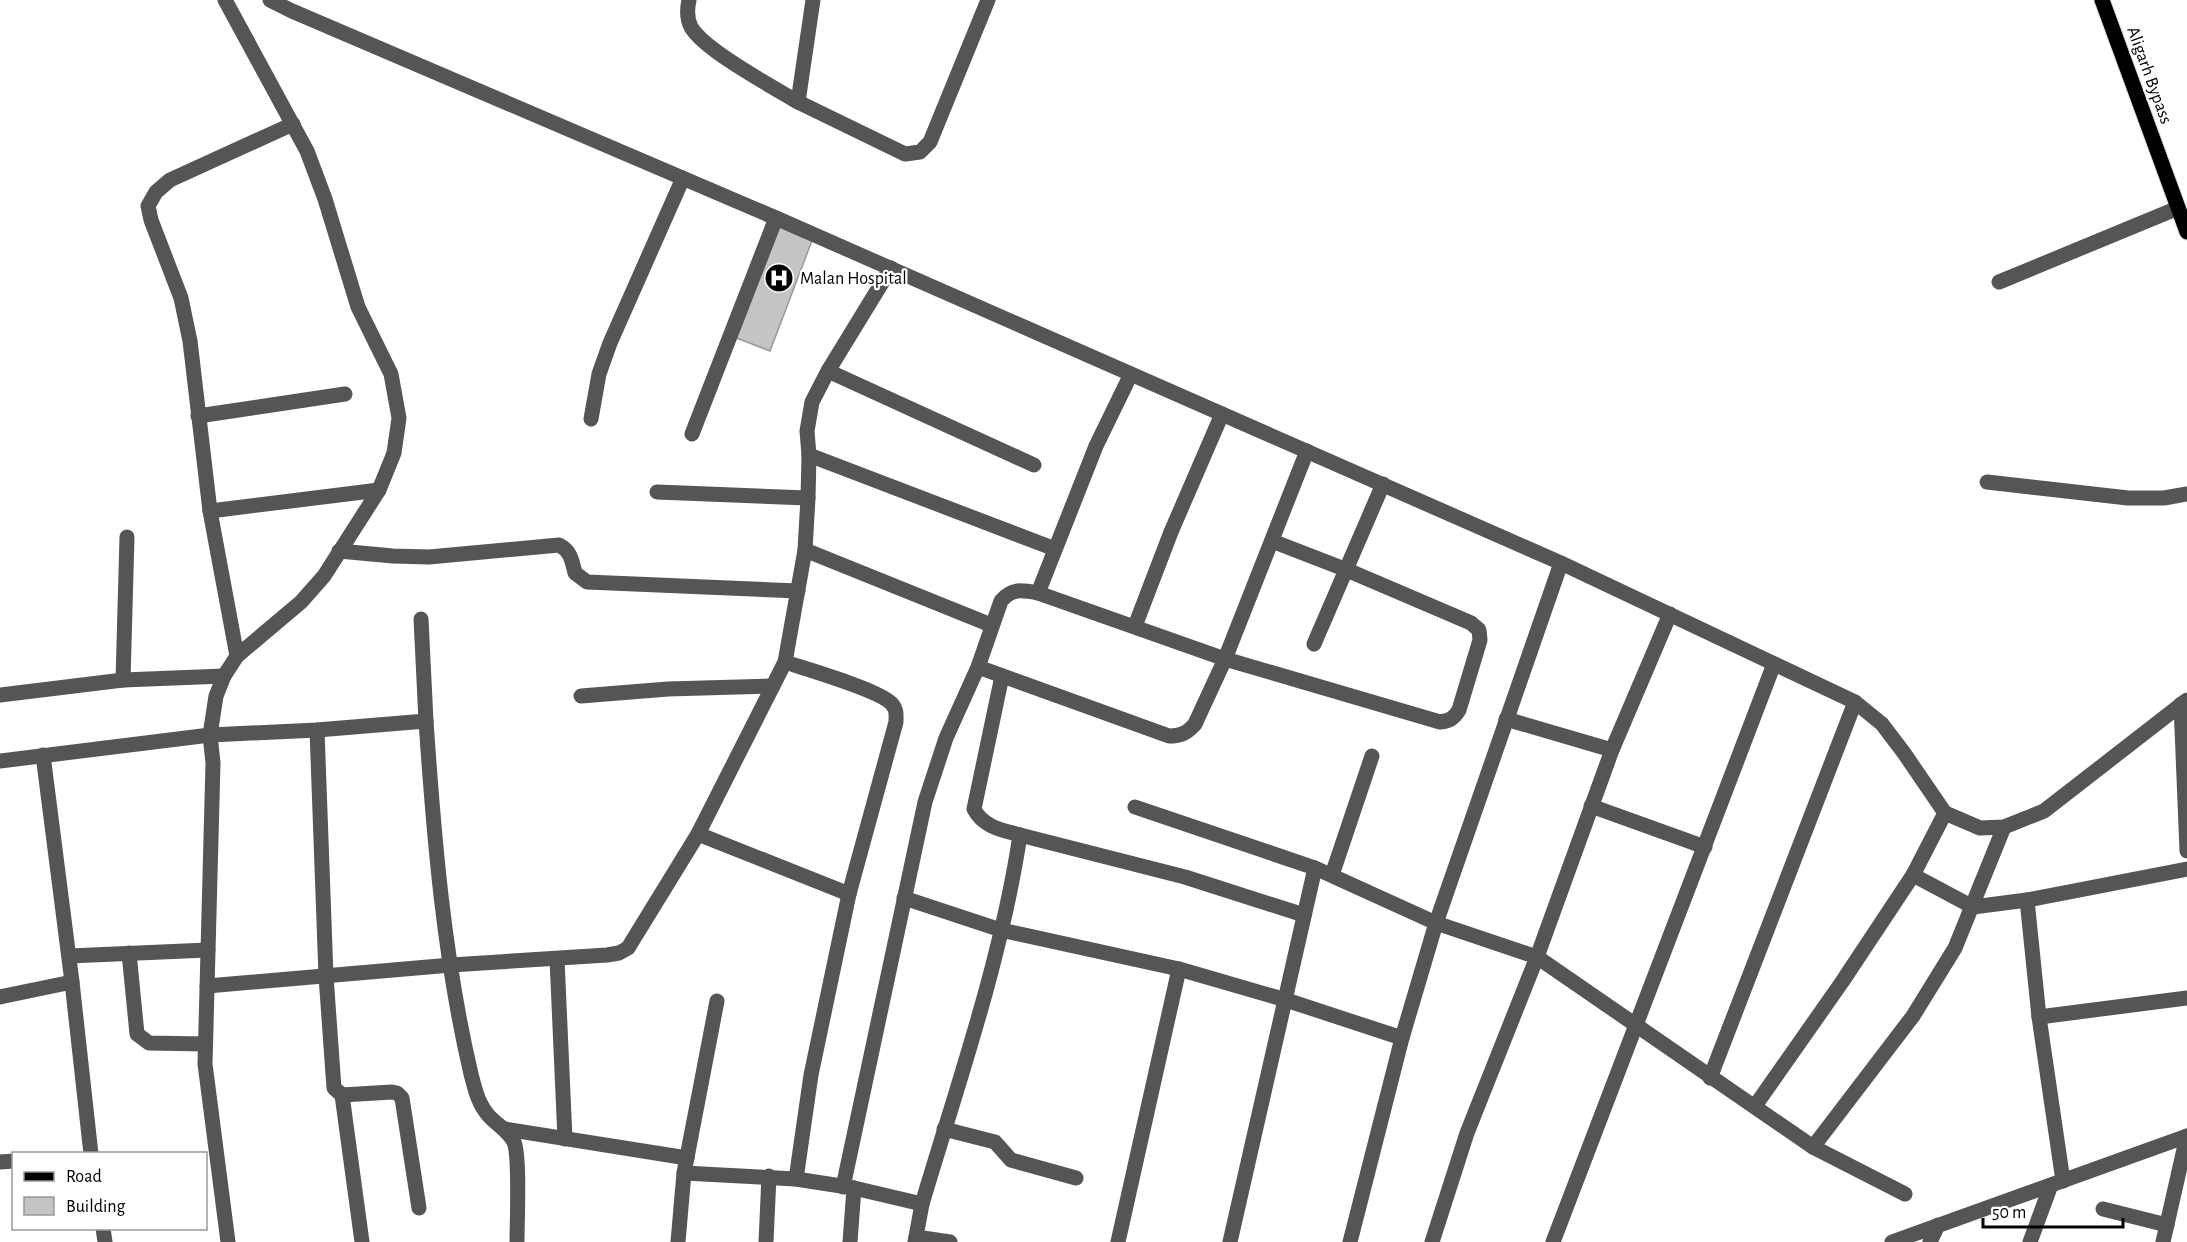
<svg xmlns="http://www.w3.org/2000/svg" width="2187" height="1242" viewBox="0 0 2187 1242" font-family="'Alegreya Sans',sans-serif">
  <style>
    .building { fill: #c4c4c4; stroke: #999; stroke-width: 1.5 }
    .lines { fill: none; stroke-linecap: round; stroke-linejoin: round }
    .major-casing { stroke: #dbdbdb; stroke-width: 17 }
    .minor { stroke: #555; stroke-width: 15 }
    .major { stroke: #000; stroke-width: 15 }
    .labels { text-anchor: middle; stroke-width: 4.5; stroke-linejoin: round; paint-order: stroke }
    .street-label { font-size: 18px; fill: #000; stroke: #fff }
    .poi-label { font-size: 18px; fill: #000; stroke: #fff; text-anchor: start }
  </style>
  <rect width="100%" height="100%" fill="#fff"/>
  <polygon class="building" points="778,225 813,238 770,351 734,337"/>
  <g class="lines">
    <g class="major-casing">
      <polyline id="major" points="2102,0 2187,232"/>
    </g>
    <g class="minor">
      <polyline points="225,0 307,151 325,199 358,307 391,374 399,418 394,453 379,490 324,576 301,602 237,656 224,676 216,696 210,735 213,763 205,1064 228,1242"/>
      <polyline points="270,0 292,11 776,218 1561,563 1855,702 1882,724 1904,753 1945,813 1980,828 2004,827 2044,811 2187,700"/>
      <path d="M689,0C687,9 687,19 691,27C704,50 773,87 798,102"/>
      <polyline points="813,0 798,102 905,154 920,152 930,142 988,0"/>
      <polyline points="1999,282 2178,208"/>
      <polyline points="828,371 1034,465"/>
      <polyline points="198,416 345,394"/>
      <polyline points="591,419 599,374 610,343 683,178"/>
      <polyline points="692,434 776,218"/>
      <polyline points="809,455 1055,549"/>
      <polyline points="1987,482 2128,498 2164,498 2187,494"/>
      <polyline points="657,492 808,498"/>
      <polyline points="210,511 379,490"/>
      <polyline points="127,537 123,680 224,676"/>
      <path d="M1272,541L1347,570L1471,623L1479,630L1480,640L1459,710C1454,718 1450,721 1440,722L1225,659L1307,451"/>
      <polyline points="805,550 991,625"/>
      <path d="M339,551L393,556L429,557L559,545C571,551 572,561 575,573L587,582L798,591"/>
      <polyline points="1038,593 1096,446 1131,374"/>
      <polyline points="1135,626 1171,532 1222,414"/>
      <polyline points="1314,644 1383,484"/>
      <polyline points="237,656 210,511 190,341 181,298 151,220 148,206 156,192 170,180 293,124"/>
      <path d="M785,662C806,669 880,690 892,704C897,710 896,714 896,722L849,894L811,1075L796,1179"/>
      <polyline points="0,695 123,680"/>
      <polyline points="581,696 668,689 773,686"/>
      <polyline points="2181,704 2187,851"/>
      <polyline points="1506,719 1612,750"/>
      <path d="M426,721C434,839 444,959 471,1074C475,1089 478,1104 489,1116C497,1125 508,1130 514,1142C520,1156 517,1222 517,1242"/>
      <polyline points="317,730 326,976 334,1088 342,1095 392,1092 397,1093 402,1098 419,1208"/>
      <polyline points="43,755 72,982 91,1154"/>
      <polyline points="0,761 210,735 317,730 426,721 421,619"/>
      <polyline points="1591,806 1705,847"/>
      <polyline points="1135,807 1315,868 1436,923 1537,957 1813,1147 1905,1194"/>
      <polyline points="698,834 849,894"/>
      <polyline points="1020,835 1185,877 1304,915"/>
      <polyline points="1332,875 1372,756"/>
      <polyline points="1913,875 1973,907 2027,900 2187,869"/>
      <polyline points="904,898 1001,930 1179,969 1286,1000 1402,1038 1436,923 1561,563"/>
      <polyline points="2027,900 2039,1017 2063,1181"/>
      <polyline points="129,953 137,1034 149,1043 205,1044"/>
      <polyline points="69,956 208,950"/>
      <polyline points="557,959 565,1139"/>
      <polyline points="207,986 451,965 607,955 619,953 628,948 698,834 785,662 805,550 808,498 809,455 807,431 812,402 828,371 891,268"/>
      <polyline points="0,997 72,982"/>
      <polyline points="2039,1017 2187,998"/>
      <polyline points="1710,1078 1855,702"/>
      <polyline points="342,1095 362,1242"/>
      <polyline points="1755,1106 1842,982 1913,875 1945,813"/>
      <polyline points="505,1129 687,1158"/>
      <polyline points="944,1129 995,1142 1011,1160 1076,1178"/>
      <polyline points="1813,1147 1913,1016 1955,948 2004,827"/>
      <polyline points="0,1162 14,1161"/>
      <polyline points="684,1173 796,1179 854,1188 922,1204"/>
      <path d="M843,1187L925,802L946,738L978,667L1001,601C1012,588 1022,590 1038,593L1225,659L1195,724C1187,733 1181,736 1169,736L978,667"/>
      <polyline points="2103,1209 2167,1225"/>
      <polyline points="103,1228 105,1242"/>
      <polyline points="916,1237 950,1242"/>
      <polyline points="678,1242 684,1173 717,1001"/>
      <polyline points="766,1242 769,1176"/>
      <polyline points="850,1242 854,1188"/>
      <path d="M915,1242L922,1204C958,1083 1001,961 1020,835C1002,830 983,827 974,809L1002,676"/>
      <polyline points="1118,1242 1179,969"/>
      <polyline points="1230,1242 1315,868"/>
      <polyline points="1350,1242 1402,1038"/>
      <polyline points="1432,1242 1467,1133 1537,957 1612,750 1670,614"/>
      <polyline points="1553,1242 1774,664"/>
      <polyline points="1892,1242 2187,1136"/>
      <polyline points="1930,1242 1938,1225"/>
      <polyline points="2030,1242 2051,1185"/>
      <polyline points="2163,1242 2187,1136"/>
    </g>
    <use href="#major" class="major"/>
  </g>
  <defs>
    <g id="hospital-disc" transform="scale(1.5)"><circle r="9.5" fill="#000" stroke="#fff"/><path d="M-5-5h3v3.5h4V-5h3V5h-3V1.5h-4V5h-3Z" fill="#fff"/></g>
  </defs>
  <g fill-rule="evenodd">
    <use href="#hospital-disc" x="779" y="278"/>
  </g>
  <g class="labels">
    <g class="street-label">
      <text transform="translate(2150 75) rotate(70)" y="6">Aligarh Bypass</text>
    </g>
    <g class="poi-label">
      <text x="800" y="284">Malan Hospital</text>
    </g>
  </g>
  <rect x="12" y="1152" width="195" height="78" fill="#ffffff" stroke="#999999" stroke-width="1.5"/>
  <rect x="24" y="1172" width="30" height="9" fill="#000000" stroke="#999999" stroke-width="1.5"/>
  <text x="66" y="1182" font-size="18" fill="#000000">Road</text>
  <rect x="24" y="1197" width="30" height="18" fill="#c4c4c4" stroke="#999999" stroke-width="1.5"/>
  <text x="66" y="1212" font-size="18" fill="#000000">Building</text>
  <path d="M1983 1218v9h140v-9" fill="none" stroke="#000000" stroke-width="3"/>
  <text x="1992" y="1218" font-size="18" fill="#000000" stroke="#ffffff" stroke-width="4.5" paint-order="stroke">50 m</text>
</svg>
